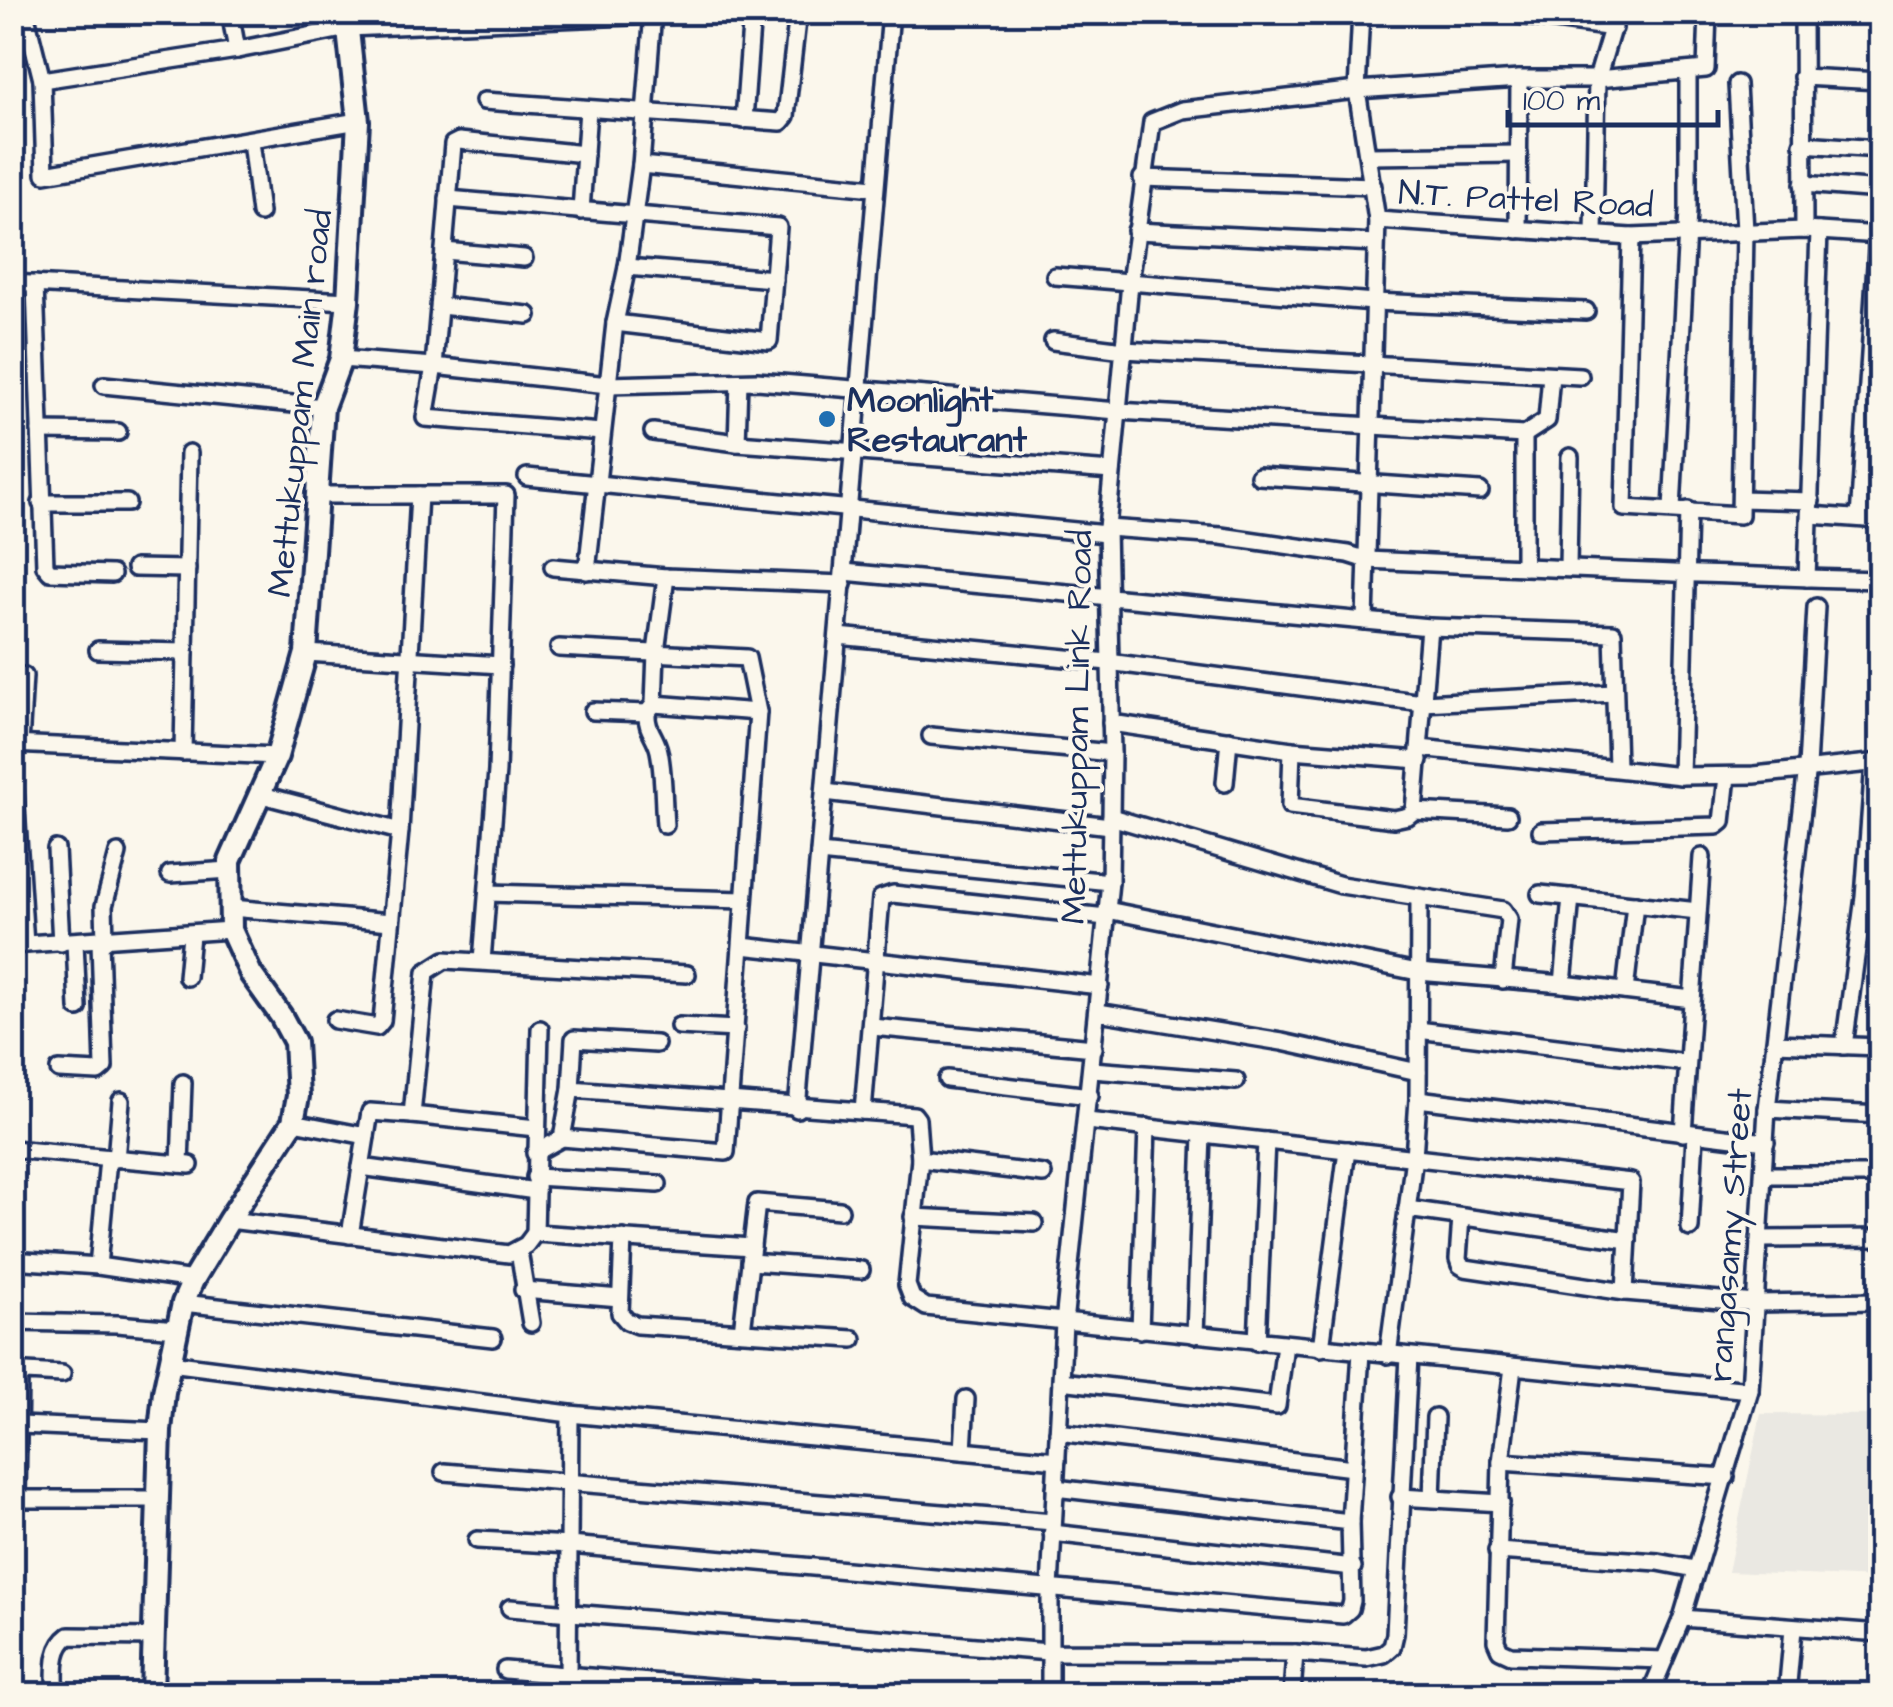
<svg xmlns="http://www.w3.org/2000/svg" width="1893" height="1707" viewBox="0 0 1893 1707" font-family="'Architects Daughter',sans-serif">
  <style>
    .built { fill: #eae8e2 }
    .lines { fill: none; stroke-linecap: round; stroke-linejoin: round }
    .minor-casing { stroke: #1b2f5e; stroke-width: 22 }
    .major-casing { stroke: #1b2f5e; stroke-width: 28 }
    .minor { stroke: #fbf7ec; stroke-width: 15 }
    .major { stroke: #fbf7ec; stroke-width: 20 }
    .poi-dot { fill: #1f6fb2; stroke: #fbf7ec; stroke-width: 4 }
    .labels { text-anchor: middle; stroke-width: 8; stroke-linejoin: round; paint-order: stroke }
    .street-label { font-size: 35px; fill: #1b2f5e; stroke: #fbf7ec }
    .poi-label { font-size: 35px; font-weight: bold; fill: #1b2f5e; stroke: #fbf7ec; text-anchor: start }
  </style>
  <rect width="100%" height="100%" fill="#fbf7ec"/>
  <filter id="ink" filterUnits="userSpaceOnUse"><feTurbulence type="fractalNoise" baseFrequency=".01" numOctaves="2"/><feDisplacementMap in="SourceGraphic" scale="20" xChannelSelector="R" yChannelSelector="G"/><feConvolveMatrix kernelMatrix="1 2 1 2 8 2 1 2 1" color-interpolation-filters="sRGB"/></filter>
  <g filter="url(#ink)">
    <polygon class="built" points="1761,1414 1880,1415 1880,1578 1728,1572"/>
    <g class="lines">
      <g class="minor-casing">
        <g id="minor">
          <polyline points="25,12 42,80 45,174 358,121"/>
          <polyline points="230,12 237,50"/>
          <polyline points="1361,12 1357,90 1377,220 1631,237 1804,230 1880,235"/>
          <polyline points="1497,12 1614,28"/>
          <polyline points="1803,12 1804,230"/>
          <polyline points="1877,25 1880,25"/>
          <polyline points="1802,77 1880,81"/>
          <polyline points="42,80 237,50 348,28 652,15"/>
          <polyline points="484,101 781,122 786,116 798,12"/>
          <polyline points="744,120 752,12"/>
          <polyline points="251,141 260,213"/>
          <polyline points="1802,144 1880,149"/>
          <polyline points="585,154 459,141 453,144 434,366 425,418 602,432"/>
          <polyline points="1369,156 1519,154"/>
          <polyline points="641,165 874,188"/>
          <polyline points="1142,178 1373,186"/>
          <polyline points="1803,184 1880,190"/>
          <polyline points="448,199 778,227 769,341 615,323"/>
          <polyline points="581,211 588,109"/>
          <polyline points="1518,230 1519,79"/>
          <polyline points="1136,231 1376,243"/>
          <polyline points="1594,234 1597,79 1617,12"/>
          <polyline points="1631,237 1624,508 1740,515 1745,231 1737,84"/>
          <polyline points="444,251 524,258"/>
          <polyline points="627,267 774,279"/>
          <polyline points="1055,276 1374,302 1586,311"/>
          <polyline points="12,283 348,301"/>
          <polyline points="35,284 45,566 50,572 112,574"/>
          <polyline points="440,306 528,315"/>
          <polyline points="1053,341 1124,350 1580,376"/>
          <polyline points="341,359 434,366 608,385 757,381 1118,411 1524,435 1547,420 1551,375"/>
          <polyline points="104,385 323,407"/>
          <polyline points="40,431 118,432"/>
          <polyline points="653,432 737,443 1112,471"/>
          <polyline points="1524,435 1524,567"/>
          <polyline points="737,443 739,382"/>
          <polyline points="1259,476 1480,491"/>
          <polyline points="527,477 1106,534"/>
          <polyline points="317,495 506,495 497,771 482,961"/>
          <polyline points="1741,499 1811,501"/>
          <polyline points="41,503 127,503"/>
          <polyline points="1672,509 1688,211 1688,71"/>
          <polyline points="1811,515 1880,520"/>
          <polyline points="1859,518 1878,235"/>
          <path d="M1107,528L1221,536L1348,554L1367,560C1538,568 1709,575 1880,580"/>
          <polyline points="553,567 666,577 843,584"/>
          <polyline points="1568,567 1570,457"/>
          <polyline points="135,568 187,569"/>
          <polyline points="587,571 615,323 627,267 641,165 653,12"/>
          <polyline points="844,572 1429,627 1414,811 1508,816"/>
          <polyline points="1807,578 1819,231"/>
          <polyline points="1365,621 1377,220"/>
          <polyline points="1429,627 1613,633 1617,767"/>
          <polyline points="838,636 1108,662 1423,703 1614,693"/>
          <polyline points="98,650 185,652"/>
          <polyline points="306,653 501,665"/>
          <polyline points="654,704 758,712"/>
          <polyline points="593,711 647,713"/>
          <polyline points="1111,723 1292,750 1419,760"/>
          <polyline points="931,736 1112,753"/>
          <polyline points="12,744 277,756"/>
          <polyline points="20,744 24,676"/>
          <polyline points="1420,748 1681,776 1754,775 1880,762"/>
          <polyline points="1292,750 1290,806 1394,819 1408,816 1414,811"/>
          <polyline points="183,752 189,453"/>
          <polyline points="1681,776 1688,510"/>
          <polyline points="1225,783 1229,740"/>
          <polyline points="15,792 25,944"/>
          <polyline points="825,792 1110,826"/>
          <polyline points="258,794 400,831"/>
          <polyline points="1111,817 1341,885 1503,910 1509,919 1503,980"/>
          <path d="M665,825C663,801 664,775 659,751C656,736 646,730 647,713L654,704L656,652L666,577"/>
          <polyline points="1541,831 1717,826 1722,822 1727,776"/>
          <polyline points="56,849 61,943"/>
          <polyline points="819,853 1110,882"/>
          <polyline points="170,874 230,870"/>
          <polyline points="489,893 744,900"/>
          <polyline points="1540,894 1698,911"/>
          <polyline points="231,908 391,922"/>
          <polyline points="1107,910 1418,972 1563,984 1692,999"/>
          <polyline points="105,941 104,906 118,853"/>
          <polyline points="75,942 78,1008"/>
          <polyline points="12,945 231,930"/>
          <polyline points="742,946 1100,986"/>
          <polyline points="187,977 191,935"/>
          <polyline points="1563,984 1571,897"/>
          <polyline points="1625,991 1635,904"/>
          <polyline points="1098,1012 1282,1042 1418,1072"/>
          <polyline points="335,1020 377,1027 382,1021 400,831 419,495"/>
          <polyline points="679,1026 736,1029"/>
          <polyline points="872,1027 1094,1048"/>
          <polyline points="1418,1030 1687,1063"/>
          <polyline points="1775,1043 1880,1047"/>
          <polyline points="656,1044 574,1039 571,1089 914,1115 917,1119 920,1159 907,1285 912,1298 926,1307 1750,1390"/>
          <polyline points="1844,1046 1864,897 1874,763"/>
          <polyline points="59,1070 98,1072 104,1067 100,941"/>
          <polyline points="1092,1070 1236,1081"/>
          <polyline points="947,1079 1090,1096"/>
          <polyline points="1418,1099 1766,1142"/>
          <polyline points="797,1109 891,12"/>
          <polyline points="1767,1109 1880,1115"/>
          <polyline points="863,1111 881,898 893,894 1106,917"/>
          <polyline points="412,1115 536,1128"/>
          <polyline points="1087,1121 1631,1182 1625,1292"/>
          <polyline points="293,1122 366,1136"/>
          <polyline points="1683,1133 1702,857"/>
          <polyline points="562,1138 571,1089"/>
          <polyline points="12,1149 190,1165"/>
          <polyline points="535,1153 562,1138 726,1152 758,712 747,658 559,648"/>
          <polyline points="116,1159 121,1101"/>
          <polyline points="920,1159 1043,1174"/>
          <polyline points="180,1164 183,1083"/>
          <polyline points="361,1167 536,1191"/>
          <polyline points="1764,1175 1880,1175"/>
          <polyline points="535,1177 658,1184"/>
          <polyline points="1407,1209 1628,1240"/>
          <polyline points="913,1217 1034,1223"/>
          <polyline points="1461,1217 1458,1259 1460,1265 1465,1268 1625,1292 1756,1303 1880,1301"/>
          <polyline points="229,1220 509,1254 526,1245 535,1233 540,1029"/>
          <polyline points="1690,1228 1695,1135"/>
          <polyline points="535,1233 752,1247"/>
          <polyline points="350,1235 370,1112 412,1115 426,972 445,960 687,974"/>
          <polyline points="623,1238 620,1313 627,1321 637,1325 853,1339"/>
          <polyline points="1760,1239 1880,1238"/>
          <polyline points="519,1251 531,1323"/>
          <polyline points="12,1260 98,1266 193,1280"/>
          <polyline points="750,1262 861,1270"/>
          <polyline points="98,1266 108,1159"/>
          <polyline points="523,1290 620,1298"/>
          <polyline points="183,1303 493,1338"/>
          <polyline points="12,1322 117,1324 177,1329"/>
          <polyline points="1140,1330 1147,1127"/>
          <polyline points="742,1331 757,1203 840,1210"/>
          <polyline points="1195,1335 1202,1134"/>
          <polyline points="1257,1342 1266,1141"/>
          <polyline points="1321,1348 1347,1150"/>
          <polyline points="1388,1355 1414,1157 1418,1099 1419,898"/>
          <polyline points="170,1363 570,1414 1057,1460"/>
          <polyline points="1513,1367 1501,1462 1496,1641 1500,1650 1511,1655 1664,1660"/>
          <polyline points="1061,1381 1277,1406 1285,1344"/>
          <polyline points="20,1425 160,1431"/>
          <polyline points="1058,1432 1353,1468"/>
          <polyline points="963,1451 966,1399"/>
          <polyline points="1501,1462 1726,1477"/>
          <polyline points="444,1472 1053,1522"/>
          <polyline points="1055,1488 1350,1522"/>
          <polyline points="1400,1497 1501,1503"/>
          <polyline points="1432,1498 1435,1417"/>
          <polyline points="12,1499 159,1499"/>
          <polyline points="17,1499 19,1378 26,1372 62,1374"/>
          <polyline points="1052,1533 1353,1567"/>
          <polyline points="477,1540 570,1545 1343,1615 1350,1609 1352,1601 1350,1522 1361,1352"/>
          <polyline points="1497,1551 1658,1562 1695,1569"/>
          <polyline points="510,1608 1049,1652 1295,1653 1366,1658 1384,1654 1392,1647 1395,1634 1409,1356"/>
          <polyline points="1682,1618 1880,1633"/>
          <polyline points="505,1670 796,1694"/>
          <polyline points="568,1677 570,1414"/>
          <path d="M55,1694C56,1674 51,1649 69,1636L153,1637"/>
          <polyline points="1050,1694 1050,1588 1064,1323 1110,882 1112,753 1107,528 1130,283 1152,122 1182,110 1357,90 1519,79 1597,79 1706,69 1708,12"/>
          <polyline points="1292,1694 1295,1653"/>
          <polyline points="1650,1694 1682,1618 1750,1390 1767,1109 1807,767 1816,607"/>
          <polyline points="1787,1694 1793,1629"/>
        </g>
      </g>
      <g class="major-casing">
        <polyline id="major" points="152,1694 160,1431 164,1392 183,1303 193,1280 229,1220 293,1122 298,1096 295,1042 281,1016 251,974 231,930 230,861 277,756 306,653 323,407 341,359 348,301 358,121 346,12"/>
      </g>
      <use href="#minor" class="minor"/>
      <use href="#major" class="major"/>
    </g>
  </g>
  <circle class="poi-dot" cx="827" cy="419" r="10"/>
  <g class="labels">
    <g class="street-label">
      <text transform="translate(1526 198) rotate(3)" y="12">N.T. Pattel Road</text>
      <text transform="translate(299 403) rotate(-84)" y="12">Mettukuppam Main road</text>
      <text transform="translate(1076 727) rotate(-89)" y="12">Mettukuppam Link Road</text>
      <text transform="translate(1729 1235) rotate(-86)" y="12">rangasamy Street</text>
    </g>
    <g class="poi-label">
      <text x="847" y="411">Moonlight<tspan x="847" dy="40">Restaurant</tspan></text>
    </g>
  </g>
  <rect width="1893" height="1707" fill="none" stroke="#fbf7ec" stroke-width="50"/>
  <rect x="25" y="25" width="1843" height="1657" fill="none" stroke="#1b2f5e" stroke-width="4" filter="url(#ink)"/>
  <path d="M1508 110v15h210v-15" fill="none" stroke="#1b2f5e" stroke-width="5"/>
  <text x="1523" y="110" font-size="30" fill="#1b2f5e" stroke="#fbf7ec" stroke-width="8" paint-order="stroke">100 m</text>
</svg>
